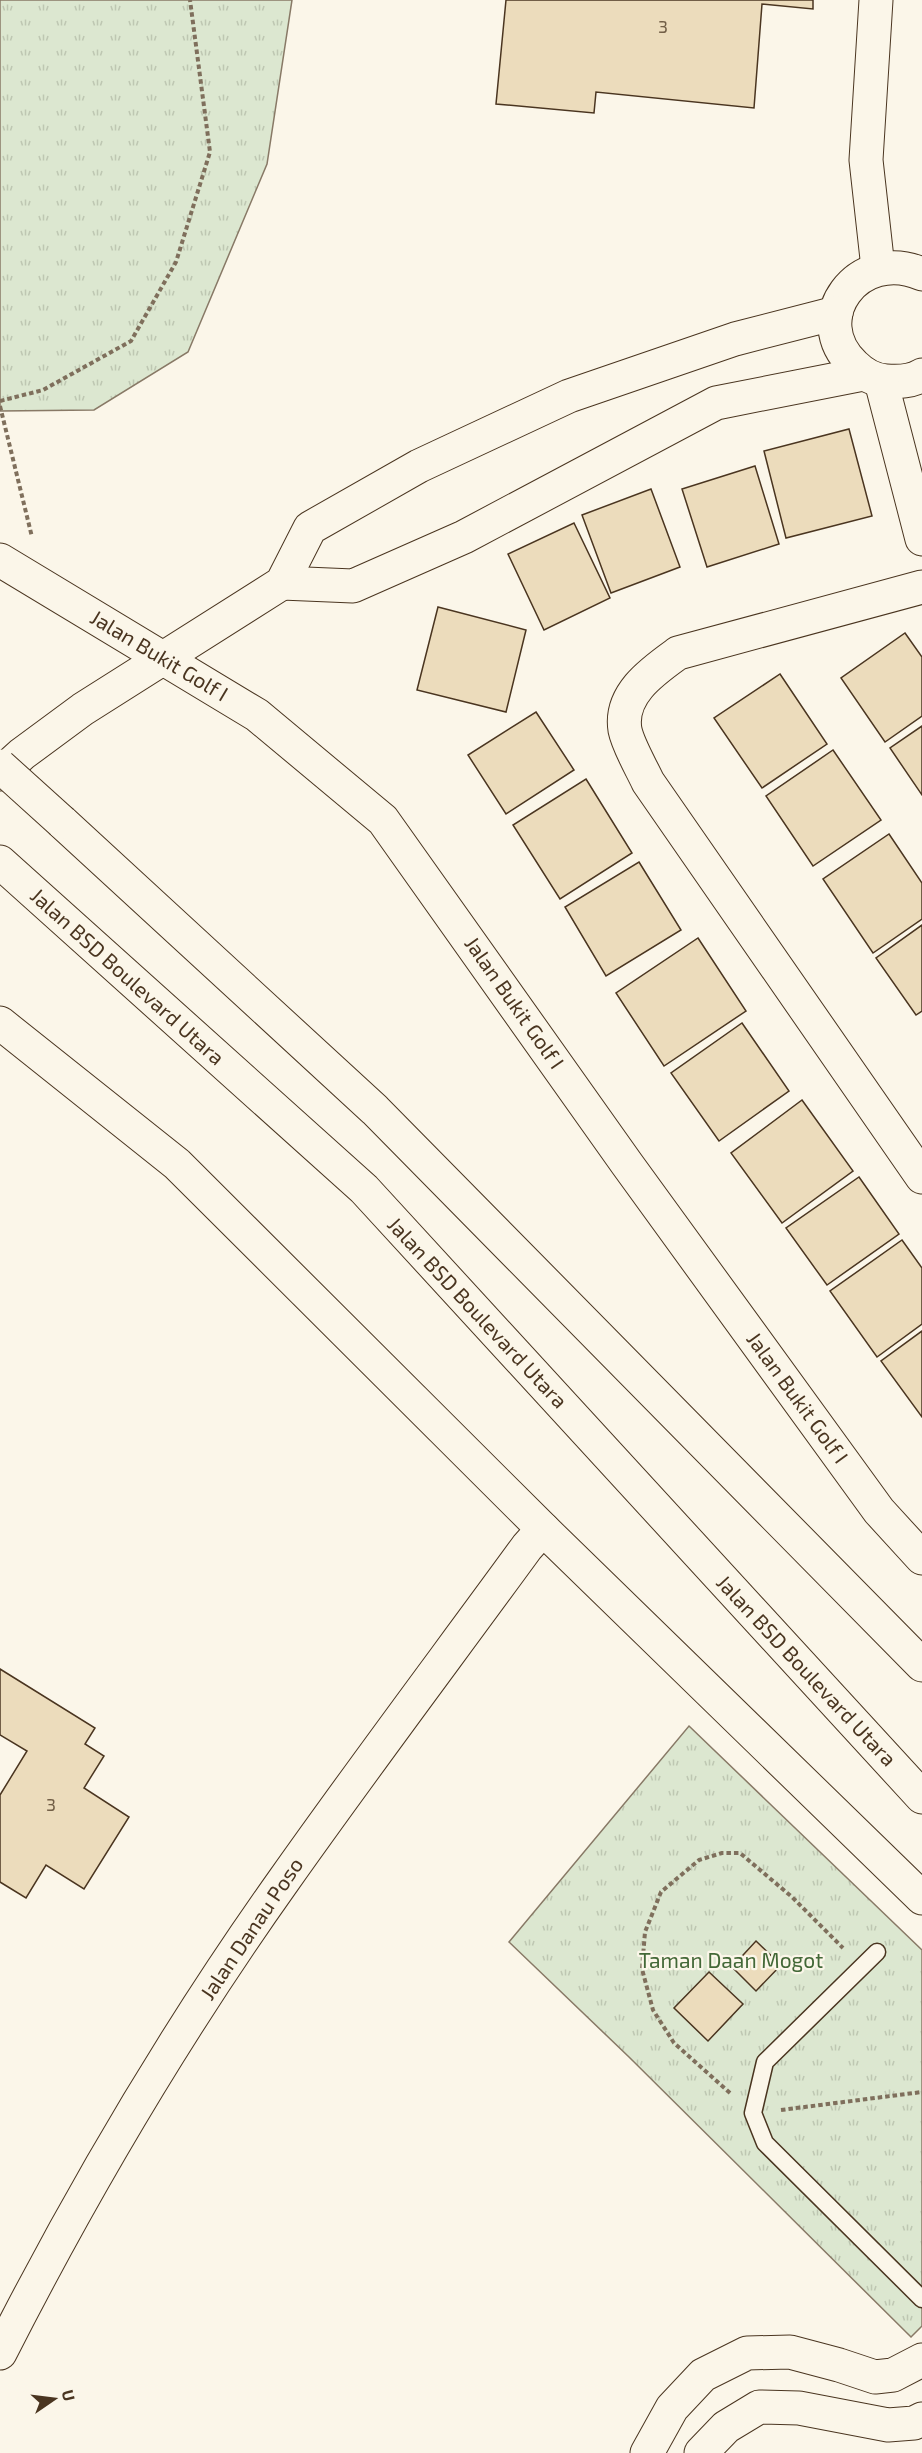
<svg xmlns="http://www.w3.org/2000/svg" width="922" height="2453" viewBox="0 0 922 2453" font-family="'Exo 2',sans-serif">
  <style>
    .grass { fill: url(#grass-tufts); stroke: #887966; stroke-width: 1.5 }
    .building { fill: #ecdcbc; stroke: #4a3520; stroke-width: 1.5 }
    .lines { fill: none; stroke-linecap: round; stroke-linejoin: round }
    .service-casing { stroke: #4a3520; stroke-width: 19 }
    .minor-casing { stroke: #4a3520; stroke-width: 35 }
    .secondary-casing { stroke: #4a3520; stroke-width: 35 }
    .path { stroke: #7f6f5c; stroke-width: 4; stroke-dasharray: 4.5 3; stroke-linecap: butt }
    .service { stroke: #fbf6e9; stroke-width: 16 }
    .minor { stroke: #fbf6e9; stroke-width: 33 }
    .secondary { stroke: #fbf6e9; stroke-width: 33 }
    .secondary-bridge-casing { stroke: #4a3520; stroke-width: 35; stroke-linecap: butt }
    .secondary-bridge { stroke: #fbf6e9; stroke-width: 33 }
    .labels { text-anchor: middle; stroke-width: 4.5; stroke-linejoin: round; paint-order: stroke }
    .number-label { font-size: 18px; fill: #725f47 }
    .street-label { font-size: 21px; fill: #4a3520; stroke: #fbf6e9 }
    .park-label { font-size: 21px; fill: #436837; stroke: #fbf6e9 }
  </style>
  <defs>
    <pattern id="grass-tufts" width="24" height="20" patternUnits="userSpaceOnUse" patternTransform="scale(1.5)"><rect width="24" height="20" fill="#dce7d0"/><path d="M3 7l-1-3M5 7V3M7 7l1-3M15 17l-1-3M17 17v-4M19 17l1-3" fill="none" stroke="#bec7b2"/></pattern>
  </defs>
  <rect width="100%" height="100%" fill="#fbf6e9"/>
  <g class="grass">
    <polygon points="0,0 292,0 267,164 188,352 94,410 0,411"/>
    <polygon points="689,1726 922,1950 922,2326 911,2337 629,2057 509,1942"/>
  </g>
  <g class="building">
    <polygon points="506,0 813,0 813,9 762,4 754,108 596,92 594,113 496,104"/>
    <polygon points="849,429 872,516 786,538 764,451"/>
    <polygon points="755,466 779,544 707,567 682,489"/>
    <polygon points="651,489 680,567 611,593 582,515"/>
    <polygon points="574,523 610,598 544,630 508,554"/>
    <polygon points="438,607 526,630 506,712 417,690"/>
    <polygon points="905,633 922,657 922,716 885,742 841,678"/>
    <polygon points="780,674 827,744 762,788 714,718"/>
    <polygon points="536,712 574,770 506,814 468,755"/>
    <polygon points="922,726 922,795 890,748"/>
    <polygon points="833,750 881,820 813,866 766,796"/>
    <polygon points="586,779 632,853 560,899 513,825"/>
    <polygon points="889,834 922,883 922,919 873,953 823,879"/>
    <polygon points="639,862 681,930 606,976 565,907"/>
    <polygon points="922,925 922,1011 916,1015 876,958"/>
    <polygon points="698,938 746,1011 664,1066 616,993"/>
    <polygon points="742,1023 789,1091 719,1141 671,1073"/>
    <polygon points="802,1100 853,1171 782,1223 731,1153"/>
    <polygon points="859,1177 899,1234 827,1285 786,1228"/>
    <polygon points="902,1240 922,1268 922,1324 877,1357 830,1291"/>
    <polygon points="922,1331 922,1417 881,1361"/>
    <polygon points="0,1669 95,1728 85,1744 104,1756 84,1788 129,1817 84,1889 46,1865 26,1898 0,1882 0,1795 27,1751 0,1735"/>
    <polygon points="756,1941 781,1965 756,1991 732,1967"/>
    <polygon points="709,1972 743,2004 708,2041 674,2008"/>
  </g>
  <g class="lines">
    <g class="service-casing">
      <polyline id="service" points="877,1952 765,2062 753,2113 765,2143 922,2299"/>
    </g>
    <g class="minor-casing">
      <g id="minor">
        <polyline points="876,0 866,160 878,268"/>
        <path d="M922,274C858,246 805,319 854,365C863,374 873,380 886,381C899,382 911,382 922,375"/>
        <polyline points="881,381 922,539"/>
        <polyline points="0,560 257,715 383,820 627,1164 879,1511 922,1558"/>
        <polyline points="282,583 353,586 464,537 716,403 863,374"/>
        <path d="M922,587L678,653C653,671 619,694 625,730C628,745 641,767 648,782L922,1177"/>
        <polyline points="0,774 22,754 83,709 282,583 310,528 419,466 569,396 735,339 836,313"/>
        <polyline points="0,1023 177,1164 543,1529 922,1898"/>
        <path d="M0,2353C83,2190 178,2029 284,1880C363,1768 446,1658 527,1547L543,1529"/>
        <polyline points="647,2453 672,2408 703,2375 747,2353 790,2352 839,2365 875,2377 893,2375 922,2360"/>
        <polyline points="701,2453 726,2427 759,2407 799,2408 888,2425 914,2423 922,2419"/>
      </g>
    </g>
    <g class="secondary-casing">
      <g id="secondary">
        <polyline points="62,822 375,1110 922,1665"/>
        <polyline points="0,862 364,1189 922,1797"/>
      </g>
    </g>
    <g class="path">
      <polyline points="0,401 43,390 131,341 176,262 210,152 190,0"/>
      <polyline points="0,406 32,537"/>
      <polyline points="730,2093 674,2043 653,2010 642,1969 645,1932 661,1892 699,1860 722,1853 740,1853 792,1897 843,1948"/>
      <polyline points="781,2110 922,2092"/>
    </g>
    <use href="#service" class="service"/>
    <use href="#minor" class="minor"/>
    <use href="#secondary" class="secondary"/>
    <g class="secondary-bridge-casing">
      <polyline id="secondary-bridge" points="0,766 62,822"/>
    </g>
    <use href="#secondary-bridge" class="secondary-bridge"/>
  </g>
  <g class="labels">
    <g class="number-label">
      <text x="663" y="33">3</text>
      <text x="51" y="1811">3</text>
    </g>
    <g class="street-label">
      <text transform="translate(159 656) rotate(31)" y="7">Jalan Bukit Golf I</text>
      <text transform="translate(127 977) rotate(42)" y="7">Jalan BSD Boulevard Utara</text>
      <text transform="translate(514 1003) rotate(55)" y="7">Jalan Bukit Golf I</text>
      <text transform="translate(477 1313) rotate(47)" y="7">Jalan BSD Boulevard Utara</text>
      <text transform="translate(797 1398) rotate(54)" y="7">Jalan Bukit Golf I</text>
      <text transform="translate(806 1671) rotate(47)" y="7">Jalan BSD Boulevard Utara</text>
      <text transform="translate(252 1929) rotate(-56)" y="7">Jalan Danau Poso</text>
    </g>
    <g class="park-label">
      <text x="731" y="1968">Taman Daan Mogot</text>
    </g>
  </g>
  <g transform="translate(54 2399) rotate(76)" stroke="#fbf6e9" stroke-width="4.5" paint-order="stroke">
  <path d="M0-4.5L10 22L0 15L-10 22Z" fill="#4a3520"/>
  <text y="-9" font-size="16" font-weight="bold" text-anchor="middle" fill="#4a3520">U</text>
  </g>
</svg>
